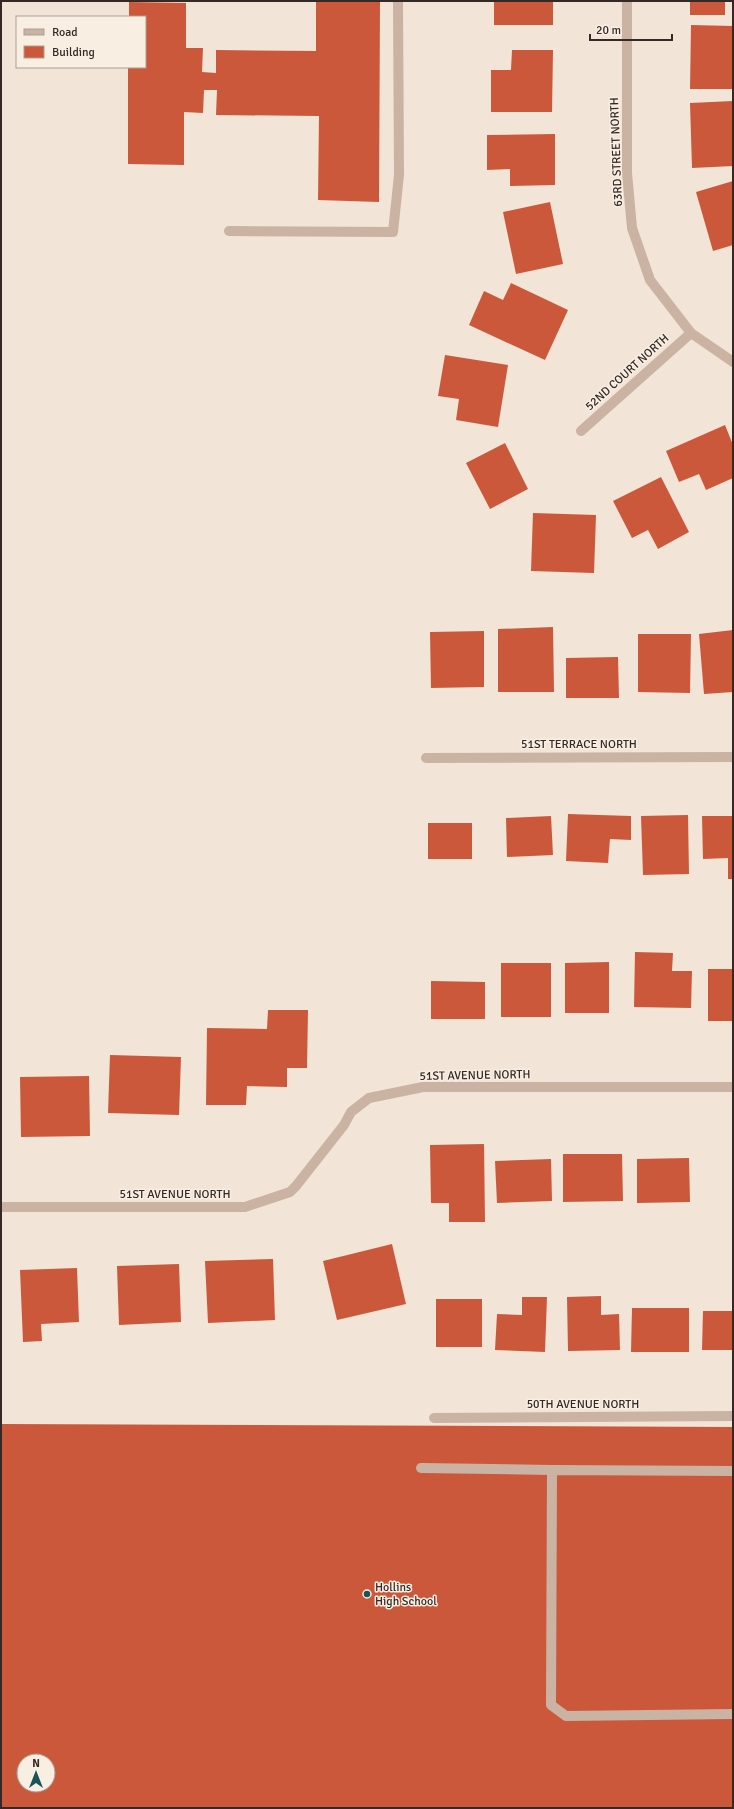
<svg xmlns="http://www.w3.org/2000/svg" width="734" height="1809" viewBox="0 0 734 1809" font-family="Signika,sans-serif">
  <style>
    .building { fill: #cb583b; fill-rule: evenodd }
    .lines { fill: none; stroke-linecap: round; stroke-linejoin: round }
    .service { stroke: #cab3a2; stroke-width: 10 }
    .minor { stroke: #cab3a2; stroke-width: 10 }
    .poi-dot { fill: #195557; stroke: #f9eee2; stroke-width: 1.5 }
    .labels { text-anchor: middle; stroke-width: 3; stroke-linejoin: round; paint-order: stroke }
    .street-label { font-size: 12px; fill: #342925; stroke: #f9eee2 }
    .poi-label { font-size: 12px; fill: #342925; stroke: #f9eee2; text-anchor: start }
  </style>
  <rect width="100%" height="100%" fill="#f2e4d6"/>
  <g class="building">
    <polygon points="316,1 380,1 379,202 318,200 319,116 216,115 217,90 204,90 203,113 184,112 184,165 128,164 128,67 145,67 145,17 129,17 129,2 186,3 186,48 203,48 202,72 216,73 216,50 316,51"/>
    <rect x="494" y="1" width="59" height="24"/>
    <rect x="690" y="1" width="35" height="14"/>
    <polygon points="691,25 733,26 733,89 690,89"/>
    <polygon points="512,50 553,50 552,112 491,112 491,70 511,70"/>
    <polygon points="733,101 733,166 692,168 690,103"/>
    <polygon points="555,134 555,185 510,186 510,169 487,170 487,135"/>
    <polygon points="733,181 733,245 713,251 696,192"/>
    <polygon points="550,202 563,264 516,274 503,212"/>
    <polygon points="511,283 568,310 545,360 469,325 484,291 503,300"/>
    <polygon points="445,355 508,365 498,427 456,420 459,399 438,396"/>
    <polygon points="725,425 733,445 733,478 706,490 699,474 679,482 666,451"/>
    <polygon points="505,443 528,489 490,509 466,463"/>
    <polygon points="661,477 689,532 658,549 648,530 632,538 613,501"/>
    <polygon points="533,513 596,515 594,573 531,571"/>
    <polygon points="553,627 554,692 498,692 498,629"/>
    <polygon points="733,630 733,692 704,694 699,634"/>
    <polygon points="484,631 484,687 431,688 430,632"/>
    <polygon points="638,634 691,634 690,693 638,692"/>
    <polygon points="618,657 619,698 566,698 566,658"/>
    <polygon points="568,814 631,816 631,840 610,839 608,863 566,861"/>
    <polygon points="688,815 689,874 643,875 641,816"/>
    <polygon points="551,816 553,855 507,857 506,818"/>
    <polygon points="702,816 733,816 733,879 728,879 728,858 703,859"/>
    <rect x="428" y="823" width="44" height="36"/>
    <polygon points="635,952 673,953 672,971 692,971 691,1008 634,1007"/>
    <polygon points="609,962 609,1013 565,1013 565,963"/>
    <rect x="501" y="963" width="50" height="54"/>
    <rect x="708" y="969" width="25" height="52"/>
    <polygon points="431,981 485,982 485,1019 431,1019"/>
    <polygon points="268,1010 308,1010 307,1068 287,1068 287,1087 247,1086 246,1105 206,1105 207,1028 267,1029"/>
    <polygon points="110,1055 181,1057 179,1115 108,1113"/>
    <polygon points="89,1076 90,1136 21,1137 20,1077"/>
    <polygon points="484,1144 485,1222 449,1222 449,1203 431,1203 430,1145"/>
    <polygon points="563,1154 622,1154 623,1201 563,1202"/>
    <polygon points="689,1158 690,1202 637,1203 637,1159"/>
    <polygon points="551,1159 552,1201 497,1203 495,1161"/>
    <polygon points="392,1244 406,1304 337,1320 323,1261"/>
    <polygon points="273,1259 275,1320 208,1323 205,1261"/>
    <polygon points="179,1264 181,1322 119,1325 117,1266"/>
    <polygon points="77,1268 79,1322 41,1324 42,1341 23,1342 20,1270"/>
    <polygon points="601,1296 601,1315 619,1314 620,1350 568,1351 567,1297"/>
    <polygon points="522,1297 547,1297 545,1352 495,1350 497,1314 522,1315"/>
    <rect x="436" y="1299" width="46" height="48"/>
    <polygon points="632,1308 689,1308 689,1352 631,1352"/>
    <polygon points="703,1311 733,1311 733,1350 702,1350"/>
    <path d="M1,1424L733,1427V1808H1ZM24,1761H48V1785H24Z"/>
  </g>
  <g class="lines">
    <g class="service">
      <polyline points="229,231 393,232 399,175 398,1"/>
      <polyline points="421,1468 552,1470"/>
      <polyline points="733,1471 552,1470 551,1705 566,1716 733,1714"/>
    </g>
    <g class="minor">
      <polyline points="627,1 627,173 632,228 650,280 691,333 733,362"/>
      <polyline points="581,431 691,333"/>
      <polyline points="426,758 733,757"/>
      <polyline points="1,1207 245,1207 290,1192 296,1186 344,1125 351,1112 369,1098 423,1087 733,1087"/>
      <polyline points="434,1418 733,1416"/>
    </g>
  </g>
  <circle class="poi-dot" cx="367" cy="1594" r="4"/>
  <g class="labels">
    <g class="street-label">
      <text transform="translate(616 152) rotate(-92)" y="4">63RD STREET NORTH</text>
      <text transform="translate(627 372) rotate(-42)" y="4">52ND COURT NORTH</text>
      <text x="579" y="748">51ST TERRACE NORTH</text>
      <text transform="translate(475 1075) rotate(-1)" y="4">51ST AVENUE NORTH</text>
      <text x="175" y="1198">51ST AVENUE NORTH</text>
      <text x="583" y="1408">50TH AVENUE NORTH</text>
    </g>
    <g class="poi-label">
      <text x="375" y="1591">Hollins<tspan x="375" dy="14">High School</tspan></text>
    </g>
  </g>
  <rect width="734" height="1809" fill="none" stroke="#342925" stroke-width="4"/>
  <rect x="16" y="16" width="130" height="52" fill="#f9eee2" stroke="#aa9f96"/>
  <rect x="24" y="29" width="20" height="6" fill="#cab3a2" stroke="#aa9f96"/>
  <text x="52" y="36" font-size="12" fill="#342925">Road</text>
  <rect x="24" y="46" width="20" height="12" fill="#cb583b" stroke="#aa9f96"/>
  <text x="52" y="56" font-size="12" fill="#342925">Building</text>
  <g transform="translate(36 1773)"><circle r="19" fill="#f9eee2" stroke="#aa9f96"/>
  <path d="M0-3L7 15L0 10L-7 15Z" fill="#195557"/>
  <text y="-6" font-size="11" font-weight="bold" text-anchor="middle" fill="#342925">N</text>
  </g>
  <path d="M590 34v6h82v-6" fill="none" stroke="#342925" stroke-width="2"/>
  <text x="596" y="34" font-size="12" fill="#342925" stroke="#f9eee2" stroke-width="3" paint-order="stroke">20 m</text>
</svg>
